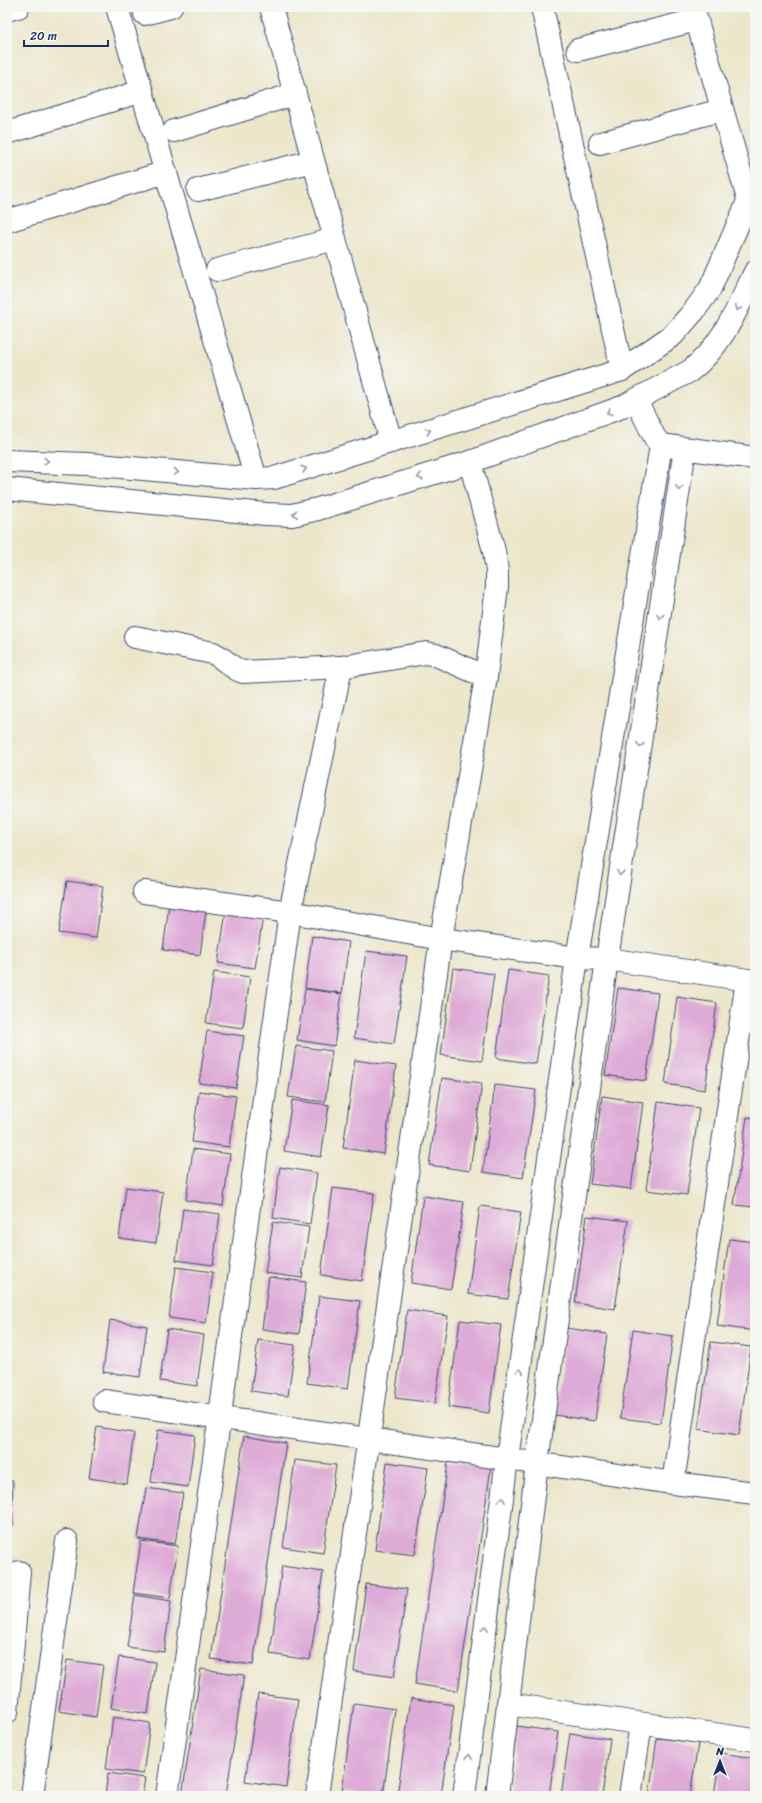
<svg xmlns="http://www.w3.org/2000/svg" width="762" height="1803" viewBox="0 0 762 1803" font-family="Sriracha,sans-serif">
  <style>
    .building { fill: #deaad7 }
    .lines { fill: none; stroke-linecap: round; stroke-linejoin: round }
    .minor-casing { stroke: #3a4a6e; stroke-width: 24 }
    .minor { stroke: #fff; stroke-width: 22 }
    .oneway { stroke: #8d97ae }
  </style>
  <rect width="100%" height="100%" fill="#f6f6f2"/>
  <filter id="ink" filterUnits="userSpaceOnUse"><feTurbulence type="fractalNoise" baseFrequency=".025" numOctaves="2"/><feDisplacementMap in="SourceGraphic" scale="8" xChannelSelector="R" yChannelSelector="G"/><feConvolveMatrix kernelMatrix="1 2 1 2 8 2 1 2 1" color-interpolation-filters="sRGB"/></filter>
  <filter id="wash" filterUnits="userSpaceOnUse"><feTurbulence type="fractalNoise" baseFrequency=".012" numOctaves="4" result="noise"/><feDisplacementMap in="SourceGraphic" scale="16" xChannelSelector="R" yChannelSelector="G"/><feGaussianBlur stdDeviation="0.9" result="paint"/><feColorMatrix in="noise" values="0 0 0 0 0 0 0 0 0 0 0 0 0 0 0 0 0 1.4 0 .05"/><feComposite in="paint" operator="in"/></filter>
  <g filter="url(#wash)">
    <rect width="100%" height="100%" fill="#ece6ca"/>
    <g id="blocks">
      <g class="building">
        <polygon points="67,881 103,886 96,938 59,933"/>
        <polygon points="170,898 207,904 200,955 163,950"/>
        <polygon points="226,911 263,916 255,968 218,963"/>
        <polygon points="312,936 349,942 342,993 305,988"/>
        <polygon points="366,951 407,956 394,1044 354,1038"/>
        <polygon points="453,968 494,974 482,1061 441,1055"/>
        <polygon points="508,970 549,976 536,1064 496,1058"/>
        <polygon points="214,972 250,977 243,1028 206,1023"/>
        <polygon points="618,988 658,993 646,1081 605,1075"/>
        <polygon points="305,989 342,994 334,1046 297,1040"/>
        <polygon points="677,997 717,1003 705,1090 665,1084"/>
        <polygon points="207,1031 244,1036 236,1088 199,1083"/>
        <polygon points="296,1046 332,1051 325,1102 288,1097"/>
        <polygon points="355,1060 396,1066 384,1154 343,1148"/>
        <polygon points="442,1078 482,1083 470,1171 429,1165"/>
        <polygon points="495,1085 536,1090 523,1178 483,1172"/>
        <polygon points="199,1091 236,1096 229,1147 192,1142"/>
        <polygon points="602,1096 643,1102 631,1189 590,1184"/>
        <polygon points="292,1100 329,1105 321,1157 284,1151"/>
        <polygon points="658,1102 699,1108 687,1195 646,1190"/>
        <polygon points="747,1117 755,1118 755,1207 734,1205"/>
        <polygon points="193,1149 230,1154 223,1206 186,1200"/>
        <polygon points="280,1167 317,1173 310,1224 273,1218"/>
        <polygon points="126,1187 163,1192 156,1243 119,1238"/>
        <polygon points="333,1188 374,1193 362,1281 321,1275"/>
        <polygon points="423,1196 464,1202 451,1289 411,1283"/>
        <polygon points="480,1206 521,1212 508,1299 468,1294"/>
        <polygon points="183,1209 220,1214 213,1265 176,1260"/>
        <polygon points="587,1216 628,1221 615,1309 575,1303"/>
        <polygon points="273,1222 309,1227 302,1278 265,1273"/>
        <polygon points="729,1239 755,1242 755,1331 717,1326"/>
        <polygon points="176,1267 213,1272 206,1323 169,1318"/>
        <polygon points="269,1277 306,1282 299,1334 262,1329"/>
        <polygon points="319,1296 360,1301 348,1389 307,1383"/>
        <polygon points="407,1310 448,1316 435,1403 395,1398"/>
        <polygon points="110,1320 147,1326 140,1377 103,1372"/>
        <polygon points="460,1320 501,1325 489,1413 448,1407"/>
        <polygon points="566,1328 607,1334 595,1421 554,1415"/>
        <polygon points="167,1329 204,1335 197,1386 160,1381"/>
        <polygon points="633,1330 673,1336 661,1423 620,1418"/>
        <polygon points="258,1340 295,1345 288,1396 251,1391"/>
        <polygon points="711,1342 751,1347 739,1435 698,1429"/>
        <polygon points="97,1427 134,1433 127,1484 89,1478"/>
        <polygon points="158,1430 195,1435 188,1487 151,1482"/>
        <polygon points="244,1436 286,1443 253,1665 211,1659"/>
        <polygon points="295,1460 336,1465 323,1553 283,1547"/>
        <polygon points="387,1462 428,1468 415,1555 375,1550"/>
        <polygon points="448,1462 491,1468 458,1691 415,1684"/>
        <polygon points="7,1481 13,1481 12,1507 7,1507"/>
        <polygon points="146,1488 183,1493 175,1544 138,1539"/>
        <polygon points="7,1511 12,1511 13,1526 7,1526"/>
        <polygon points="141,1541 178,1546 170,1598 133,1593"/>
        <polygon points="282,1566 323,1572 310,1660 270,1654"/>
        <polygon points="366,1584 407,1589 394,1677 354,1671"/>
        <polygon points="135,1595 171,1601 164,1652 127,1647"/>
        <polygon points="119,1657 155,1662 148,1714 111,1708"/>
        <polygon points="67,1660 103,1665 96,1717 59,1711"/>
        <polygon points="201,1669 244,1675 226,1796 182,1796"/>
        <polygon points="258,1694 298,1699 286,1787 245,1781"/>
        <polygon points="411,1698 454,1705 441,1796 397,1796"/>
        <polygon points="354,1703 395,1709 383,1796 342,1791"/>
        <polygon points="113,1717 150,1723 143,1774 106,1769"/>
        <polygon points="517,1726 558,1732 549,1796 508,1796"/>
        <polygon points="570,1733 610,1739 602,1796 561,1796"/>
        <polygon points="657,1738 698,1743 690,1796 649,1796"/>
        <polygon points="720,1753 755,1758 755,1796 714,1796"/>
        <polygon points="108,1773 145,1778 142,1796 105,1796"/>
      </g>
    </g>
  </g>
  <g filter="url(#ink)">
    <use href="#blocks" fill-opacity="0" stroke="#3a4a6e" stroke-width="1"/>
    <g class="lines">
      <g class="minor-casing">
        <g id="minor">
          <polyline points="117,7 256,479"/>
          <polyline points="271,7 391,442"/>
          <polyline points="542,7 622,370"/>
          <polyline points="693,7 748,199"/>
          <polyline points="7,10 18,7"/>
          <polyline points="145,14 171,7"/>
          <polyline points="578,50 696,20"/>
          <polyline points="174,131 295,94"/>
          <polyline points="7,133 142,91"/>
          <polyline points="600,143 721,110"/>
          <polyline points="198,190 313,161"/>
          <polyline points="7,221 166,172"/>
          <polyline points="217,270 335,239"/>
          <polyline points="636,400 655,438 661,445 755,458"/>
          <polyline points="7,461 87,464 256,479 274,478 622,370 673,335 694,311 710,289 755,185"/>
          <path d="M7,489L266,514L292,515L318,509L470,462L622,407L690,371C723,345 737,309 755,272"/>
          <path d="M135,637L213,653C224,658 232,669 243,672L341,667L426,653L436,655L486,677"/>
          <polyline points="144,892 290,912 441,939 577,958 607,959 755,981"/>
          <polyline points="104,1401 673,1483 755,1493"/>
          <polyline points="673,1483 747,980"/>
          <polyline points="508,1704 755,1740"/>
          <polyline points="7,1712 19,1572"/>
          <polyline points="32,1796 67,1541"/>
          <polyline points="167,1796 290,912 341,667"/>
          <polyline points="317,1796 441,939 486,677 497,587 497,571 494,551 470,462"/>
          <polyline points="464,1796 507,1459 577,958 661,445"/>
          <polyline points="497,1796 537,1463 607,959 685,449"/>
          <polyline points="630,1796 641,1724"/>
        </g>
      </g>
      <use href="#minor" class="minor"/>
    </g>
    <defs><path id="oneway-chevron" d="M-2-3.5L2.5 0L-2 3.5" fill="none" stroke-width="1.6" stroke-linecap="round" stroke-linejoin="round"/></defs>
    <g class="oneway">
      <use href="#oneway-chevron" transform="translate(738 308) rotate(116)"/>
      <use href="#oneway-chevron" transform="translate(609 412) rotate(160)"/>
      <use href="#oneway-chevron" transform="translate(428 431) rotate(-17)"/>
      <use href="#oneway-chevron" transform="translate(46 461) rotate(1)"/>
      <use href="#oneway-chevron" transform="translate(304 469) rotate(-17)"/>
      <use href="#oneway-chevron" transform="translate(176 472) rotate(5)"/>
      <use href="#oneway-chevron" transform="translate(420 477) rotate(163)"/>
      <use href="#oneway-chevron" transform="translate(679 488) rotate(99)"/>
      <use href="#oneway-chevron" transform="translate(295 514) rotate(172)"/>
      <use href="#oneway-chevron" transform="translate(660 616) rotate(99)"/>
      <use href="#oneway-chevron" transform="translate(640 745) rotate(99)"/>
      <use href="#oneway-chevron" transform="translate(620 873) rotate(99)"/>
      <use href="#oneway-chevron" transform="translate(520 1371) rotate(-82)"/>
      <use href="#oneway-chevron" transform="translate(502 1500) rotate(-83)"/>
      <use href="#oneway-chevron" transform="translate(485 1628) rotate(-83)"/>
      <use href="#oneway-chevron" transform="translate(469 1757) rotate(-83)"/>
    </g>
  </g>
  <rect width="762" height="1803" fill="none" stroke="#f6f6f2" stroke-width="24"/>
  <g transform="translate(720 1761)" stroke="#f6f6f2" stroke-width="3" paint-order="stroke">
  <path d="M0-3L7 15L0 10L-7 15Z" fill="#1b2f5e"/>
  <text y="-6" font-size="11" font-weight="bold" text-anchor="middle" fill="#1b2f5e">N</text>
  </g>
  <path d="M24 40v6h84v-6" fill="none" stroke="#1b2f5e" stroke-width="2"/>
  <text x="30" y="40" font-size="12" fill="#1b2f5e" stroke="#f6f6f2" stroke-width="3" paint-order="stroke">20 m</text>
</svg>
